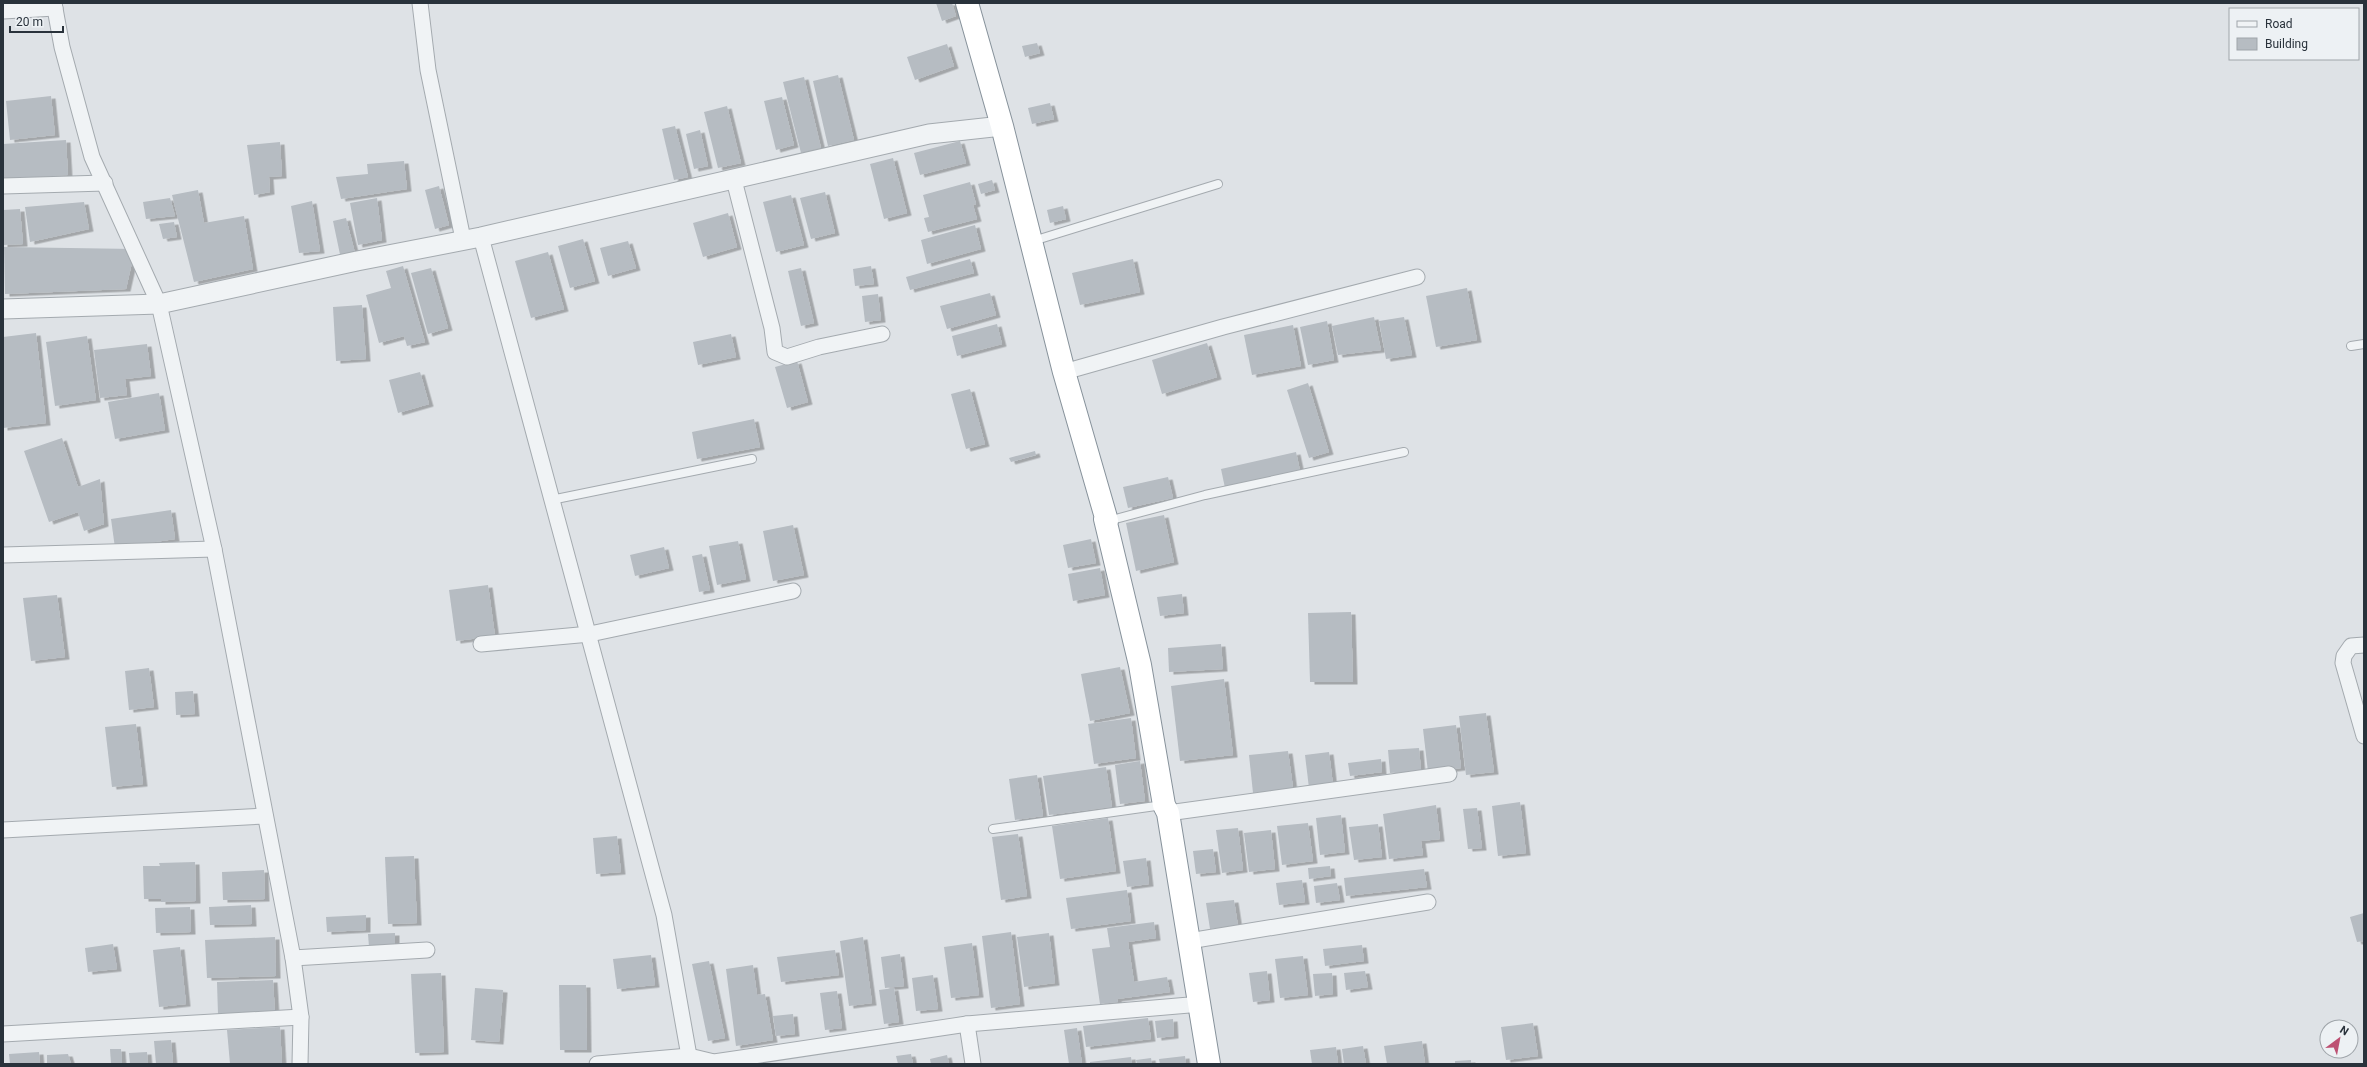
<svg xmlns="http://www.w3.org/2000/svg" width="2367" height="1067" viewBox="0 0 2367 1067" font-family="Roboto,sans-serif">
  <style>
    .building { fill: #b6bcc2; filter: url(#shadow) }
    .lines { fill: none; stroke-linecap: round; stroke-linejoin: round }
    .service-casing { stroke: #a4aaaf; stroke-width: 10 }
    .minor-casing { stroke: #a4aaaf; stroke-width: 17 }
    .tertiary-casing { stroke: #a4aaaf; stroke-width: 21 }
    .trunk-casing { stroke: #87929b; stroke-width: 24 }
    .service { stroke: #f0f3f5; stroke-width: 8 }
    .minor { stroke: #f0f3f5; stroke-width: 15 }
    .tertiary { stroke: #f0f3f5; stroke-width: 19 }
    .trunk { stroke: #fff; stroke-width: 22 }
  </style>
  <defs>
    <filter id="shadow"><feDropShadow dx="4.5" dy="2.5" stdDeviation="0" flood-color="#0004"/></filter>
  </defs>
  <rect width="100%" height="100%" fill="#dee2e6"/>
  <g class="building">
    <polygon points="936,3 952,3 956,16 942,21"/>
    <polygon points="1037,43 1040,53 1025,57 1022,46"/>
    <polygon points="947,44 954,66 915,80 907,57"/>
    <polygon points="838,75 854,140 828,146 813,81"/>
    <polygon points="804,77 821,148 801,153 783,82"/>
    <polygon points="51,96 55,135 10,140 6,101"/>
    <polygon points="782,97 794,145 776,150 764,101"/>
    <polygon points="1050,103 1054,119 1032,124 1028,108"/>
    <polygon points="727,106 741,163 718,168 704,112"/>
    <polygon points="675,126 688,177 674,180 662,129"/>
    <polygon points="700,130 708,166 694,169 686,134"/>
    <polygon points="66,140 68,175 3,179 3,144"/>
    <polygon points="960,141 966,163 920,175 914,153"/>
    <polygon points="280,142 282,176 269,177 270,192 254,195 247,145"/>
    <polygon points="893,158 907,213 884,219 870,164"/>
    <polygon points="404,161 407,189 341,199 336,177 368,174 367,164"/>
    <polygon points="992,180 995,190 981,194 978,184"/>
    <polygon points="970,182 976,204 973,205 977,219 928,232 924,218 929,217 923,195"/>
    <polygon points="439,186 449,225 435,229 425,190"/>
    <polygon points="198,190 204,223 244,216 253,269 194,282 172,195"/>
    <polygon points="825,192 835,233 811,239 800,198"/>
    <polygon points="791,195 804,245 776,252 763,202"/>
    <polygon points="170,198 175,216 146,219 143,202"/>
    <polygon points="377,198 382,240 358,245 350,203"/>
    <polygon points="312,201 320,251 299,253 291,206"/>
    <polygon points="84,202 89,229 30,242 25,207"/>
    <polygon points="1063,206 1066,219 1050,223 1047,210"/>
    <polygon points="20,209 23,244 3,245 3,210"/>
    <polygon points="728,213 737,247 703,257 693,223"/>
    <polygon points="346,218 357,261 342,264 333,221"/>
    <polygon points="174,222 177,237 163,239 159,224"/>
    <polygon points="975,225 981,249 927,264 921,240"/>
    <polygon points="583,239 595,281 570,288 558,246"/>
    <polygon points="628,241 636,268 608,276 600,248"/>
    <polygon points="4,247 135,249 126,289 5,294"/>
    <polygon points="548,252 564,309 531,318 515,261"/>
    <polygon points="970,259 974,273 910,290 906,277"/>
    <polygon points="1133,259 1140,292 1080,305 1072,273"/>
    <polygon points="403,266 425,342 407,346 404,336 379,343 366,295 391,288 386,271"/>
    <polygon points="871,266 874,284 855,286 853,269"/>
    <polygon points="431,268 448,328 428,334 411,273"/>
    <polygon points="801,268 814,323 801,326 788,271"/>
    <polygon points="1467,288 1477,340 1436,347 1426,296"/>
    <polygon points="990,293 996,315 947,329 940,306"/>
    <polygon points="878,294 881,320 865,322 862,296"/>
    <polygon points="362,305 366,359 336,361 333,307"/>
    <polygon points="1374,317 1381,350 1338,355 1332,326"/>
    <polygon points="1404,317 1412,355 1386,359 1379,321"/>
    <polygon points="1327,321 1334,360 1308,365 1300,327"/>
    <polygon points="997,324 1002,344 957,356 952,336"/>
    <polygon points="1293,325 1301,366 1252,375 1244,335"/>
    <polygon points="36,333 46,423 3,428 3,337"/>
    <polygon points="731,334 736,357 698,365 693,342"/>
    <polygon points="87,336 96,400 55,406 46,342"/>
    <polygon points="1207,343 1217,377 1162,394 1152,360"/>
    <polygon points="147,344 151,376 125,379 127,395 100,398 94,350"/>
    <polygon points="797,361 808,402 787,408 775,367"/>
    <polygon points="420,372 429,404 398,413 389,380"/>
    <polygon points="1308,383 1329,452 1309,458 1287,390"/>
    <polygon points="970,389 985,444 966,449 951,394"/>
    <polygon points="159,393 165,430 115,439 108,402"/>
    <polygon points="754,419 760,447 697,459 692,432"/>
    <polygon points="62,438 78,487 100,479 104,524 84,531 78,512 49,522 24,451"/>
    <polygon points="1035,451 1036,455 1011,462 1009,458"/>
    <polygon points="1296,452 1300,471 1225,488 1221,469"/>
    <polygon points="1168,477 1173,498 1128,508 1123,487"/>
    <polygon points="171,510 175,539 115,548 111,519"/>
    <polygon points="1164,515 1174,562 1136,571 1126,523"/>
    <polygon points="793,525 804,575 773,581 763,531"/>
    <polygon points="1091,539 1096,563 1068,568 1063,545"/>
    <polygon points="738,541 746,579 717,585 709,546"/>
    <polygon points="664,547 669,568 635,576 630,555"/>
    <polygon points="702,554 710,590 699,592 692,556"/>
    <polygon points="1100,568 1105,595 1073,601 1068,574"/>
    <polygon points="488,585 495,636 456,641 449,590"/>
    <polygon points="1182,594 1184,613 1160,616 1157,597"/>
    <polygon points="57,595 65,657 31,661 23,598"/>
    <polygon points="1351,612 1353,682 1310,682 1308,613"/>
    <polygon points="1221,644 1223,669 1169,672 1168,648"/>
    <polygon points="1120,667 1130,713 1090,721 1081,674"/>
    <polygon points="149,668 154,707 129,710 125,671"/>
    <polygon points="1224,679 1233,755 1180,761 1171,686"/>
    <polygon points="193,691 195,714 176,715 175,692"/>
    <polygon points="1486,713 1494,772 1466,775 1459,716"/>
    <polygon points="1131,718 1136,758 1094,764 1088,724"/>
    <polygon points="136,724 143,784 112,787 105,727"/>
    <polygon points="1456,725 1461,768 1428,772 1423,729"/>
    <polygon points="1419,748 1421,771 1390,773 1388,750"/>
    <polygon points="1288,751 1293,788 1253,793 1249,755"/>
    <polygon points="1329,752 1333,785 1309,788 1305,755"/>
    <polygon points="1381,759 1382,772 1350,776 1348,763"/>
    <polygon points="1140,761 1145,801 1120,804 1115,765"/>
    <polygon points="1106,767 1112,807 1049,815 1043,776"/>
    <polygon points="1037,775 1043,816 1015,820 1009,779"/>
    <polygon points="1520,802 1526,853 1498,856 1492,806"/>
    <polygon points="1436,805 1440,839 1421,841 1423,855 1389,859 1383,814"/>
    <polygon points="1477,808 1482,848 1468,849 1463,809"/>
    <polygon points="1341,815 1345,852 1320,855 1316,818"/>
    <polygon points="1108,818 1116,871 1060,879 1052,826"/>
    <polygon points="1308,823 1313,861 1282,865 1277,826"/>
    <polygon points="1378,824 1382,857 1354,860 1349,827"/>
    <polygon points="1238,828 1243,870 1222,873 1216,830"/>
    <polygon points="1271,830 1275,869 1249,872 1244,833"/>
    <polygon points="1018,834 1027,896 1001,900 992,837"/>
    <polygon points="617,836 621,872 596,874 593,838"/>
    <polygon points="1213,849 1216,872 1196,874 1193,851"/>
    <polygon points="414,856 417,923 388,924 385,857"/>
    <polygon points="1146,858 1149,884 1127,887 1123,861"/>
    <polygon points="195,862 196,901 161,902 161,899 144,899 143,866 160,866 159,863"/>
    <polygon points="1330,866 1331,876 1309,879 1308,868"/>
    <polygon points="1424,869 1427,887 1346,896 1344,878"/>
    <polygon points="264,870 265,899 223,900 222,872"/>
    <polygon points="1302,880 1305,902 1279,905 1276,883"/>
    <polygon points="1337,883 1340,900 1316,903 1314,886"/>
    <polygon points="1127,890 1131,921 1071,929 1066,898"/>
    <polygon points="1234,900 1238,926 1210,929 1206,903"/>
    <polygon points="251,905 252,924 210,925 209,907"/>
    <polygon points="190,907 191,932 156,933 155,908"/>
    <polygon points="2364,913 2364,941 2357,942 2350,917"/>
    <polygon points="366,915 366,930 327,932 326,917"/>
    <polygon points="1154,922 1156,938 1128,942 1134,982 1167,977 1170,992 1117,999 1118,1002 1100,1004 1092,949 1110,947 1107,928"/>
    <polygon points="1011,932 1020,1004 991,1008 982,936"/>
    <polygon points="395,933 395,946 369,947 368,934"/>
    <polygon points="1049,933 1055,983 1024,987 1017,937"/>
    <polygon points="275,937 276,976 207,978 205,940"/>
    <polygon points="863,937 872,1003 849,1006 840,941"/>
    <polygon points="972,943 979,995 951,998 944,947"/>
    <polygon points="113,944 117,969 88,972 85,948"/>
    <polygon points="1362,945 1364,961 1325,966 1323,949"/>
    <polygon points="180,947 186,1004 159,1007 153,950"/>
    <polygon points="835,950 839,975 781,982 777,957"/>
    <polygon points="900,954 904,986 885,988 881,957"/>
    <polygon points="651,955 655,985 617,989 613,959"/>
    <polygon points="1303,956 1308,995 1280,998 1275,959"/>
    <polygon points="709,961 725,1038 708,1041 692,964"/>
    <polygon points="753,965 757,995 765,994 773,1040 736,1046 726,969"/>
    <polygon points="1267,971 1270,1000 1253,1002 1249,973"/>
    <polygon points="1365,971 1368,987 1346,990 1344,973"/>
    <polygon points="441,973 444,1052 415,1053 411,974"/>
    <polygon points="1332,973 1333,994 1315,996 1313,974"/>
    <polygon points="933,975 938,1009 916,1011 912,978"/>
    <polygon points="273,980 275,1013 218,1015 217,982"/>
    <polygon points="559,985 586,985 587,1050 560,1050"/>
    <polygon points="475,988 503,990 499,1042 471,1040"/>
    <polygon points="894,988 899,1022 884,1024 879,990"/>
    <polygon points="837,991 842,1028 825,1030 820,993"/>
    <polygon points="793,1014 795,1034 776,1036 773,1016"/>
    <polygon points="1148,1018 1151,1039 1086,1047 1083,1026"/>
    <polygon points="1173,1019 1174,1036 1157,1038 1155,1021"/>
    <polygon points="1533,1023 1538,1056 1506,1060 1501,1027"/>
    <polygon points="280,1027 282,1064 230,1064 227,1030"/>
    <polygon points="1077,1028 1082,1064 1069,1064 1064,1030"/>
    <polygon points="171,1040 173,1064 156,1064 154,1041"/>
    <polygon points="1422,1041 1425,1064 1387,1064 1384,1046"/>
    <polygon points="1363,1046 1366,1064 1344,1064 1342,1049"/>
    <polygon points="1336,1047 1338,1064 1312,1064 1310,1050"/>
    <polygon points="110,1049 121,1049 122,1064 111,1064"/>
    <polygon points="39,1052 40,1064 10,1064 9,1054"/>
    <polygon points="147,1052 148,1064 130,1064 129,1053"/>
    <polygon points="68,1054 71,1064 47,1064 47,1055"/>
    <polygon points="911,1054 913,1064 898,1064 896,1056"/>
    <polygon points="947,1055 949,1064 931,1064 930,1059"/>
    <polygon points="1185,1056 1186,1064 1160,1064 1159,1059"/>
    <polygon points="1131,1057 1132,1064 1090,1064 1090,1062"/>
    <polygon points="1151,1058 1152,1064 1137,1064 1136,1060"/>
    <polygon points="1471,1060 1471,1064 1455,1064 1455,1061"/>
  </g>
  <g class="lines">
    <g class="service-casing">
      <g id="service">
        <polyline points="1033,241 1218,184"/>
        <polyline points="2351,346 2364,344"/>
        <polyline points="551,500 752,459"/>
        <polyline points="1108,521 1205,495 1404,452"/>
        <polyline points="993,829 1163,805"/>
      </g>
    </g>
    <g class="minor-casing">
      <g id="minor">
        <polyline points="54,3 62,47 92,157 159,304 214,549 293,958 301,1017 300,1064"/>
        <polyline points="420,3 428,70 463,239"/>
        <polyline points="3,11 55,8"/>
        <polyline points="734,180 772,328 775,352 787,357 819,347 882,334"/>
        <polyline points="3,186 105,183"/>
        <polyline points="481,237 664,915 689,1056"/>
        <polyline points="1064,372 1223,327 1417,277"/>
        <polyline points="3,555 214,549"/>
        <polyline points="481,644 590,634 793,591"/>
        <polyline points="2364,645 2351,646 2344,656 2343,663 2364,736"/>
        <polyline points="1168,813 1449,774"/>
        <polyline points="3,830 265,816"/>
        <polyline points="1189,941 1428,902"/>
        <polyline points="293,958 427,950"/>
        <polyline points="967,1024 973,1064"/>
        <polyline points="3,1034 301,1017"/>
        <polyline points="597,1064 689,1056 714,1062 967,1024 1201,1004"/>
      </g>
    </g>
    <g class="tertiary-casing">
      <polyline id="tertiary" points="3,309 159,304 357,261 481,237 929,134 1002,126"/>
    </g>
    <g class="trunk-casing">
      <polyline id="trunk" points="967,3 1002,126 1064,372 1107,521 1105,519 1140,665 1164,805 1168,813 1209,1064"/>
    </g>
    <use href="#service" class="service"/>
    <use href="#minor" class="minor"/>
    <use href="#tertiary" class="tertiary"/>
    <use href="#trunk" class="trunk"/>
  </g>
  <rect width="2367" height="1067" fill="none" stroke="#29323b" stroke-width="8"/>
  <rect x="2229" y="8" width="130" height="52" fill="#edf1f4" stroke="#9fa5aa"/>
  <rect x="2237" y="21" width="20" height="6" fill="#f0f3f5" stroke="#9fa5aa"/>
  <text x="2265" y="28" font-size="12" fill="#29323b">Road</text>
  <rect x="2237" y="38" width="20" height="12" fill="#b6bcc2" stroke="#9fa5aa"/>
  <text x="2265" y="48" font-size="12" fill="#29323b">Building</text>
  <g transform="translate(2339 1039) rotate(32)"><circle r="19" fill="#edf1f4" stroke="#9fa5aa"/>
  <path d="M0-3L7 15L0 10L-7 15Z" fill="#bd5173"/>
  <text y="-6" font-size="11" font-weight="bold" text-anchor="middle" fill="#29323b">N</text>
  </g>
  <path d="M10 26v6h53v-6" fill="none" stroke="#29323b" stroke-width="2"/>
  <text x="16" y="26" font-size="12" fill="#29323b" stroke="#edf1f4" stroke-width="3" paint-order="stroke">20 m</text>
</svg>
